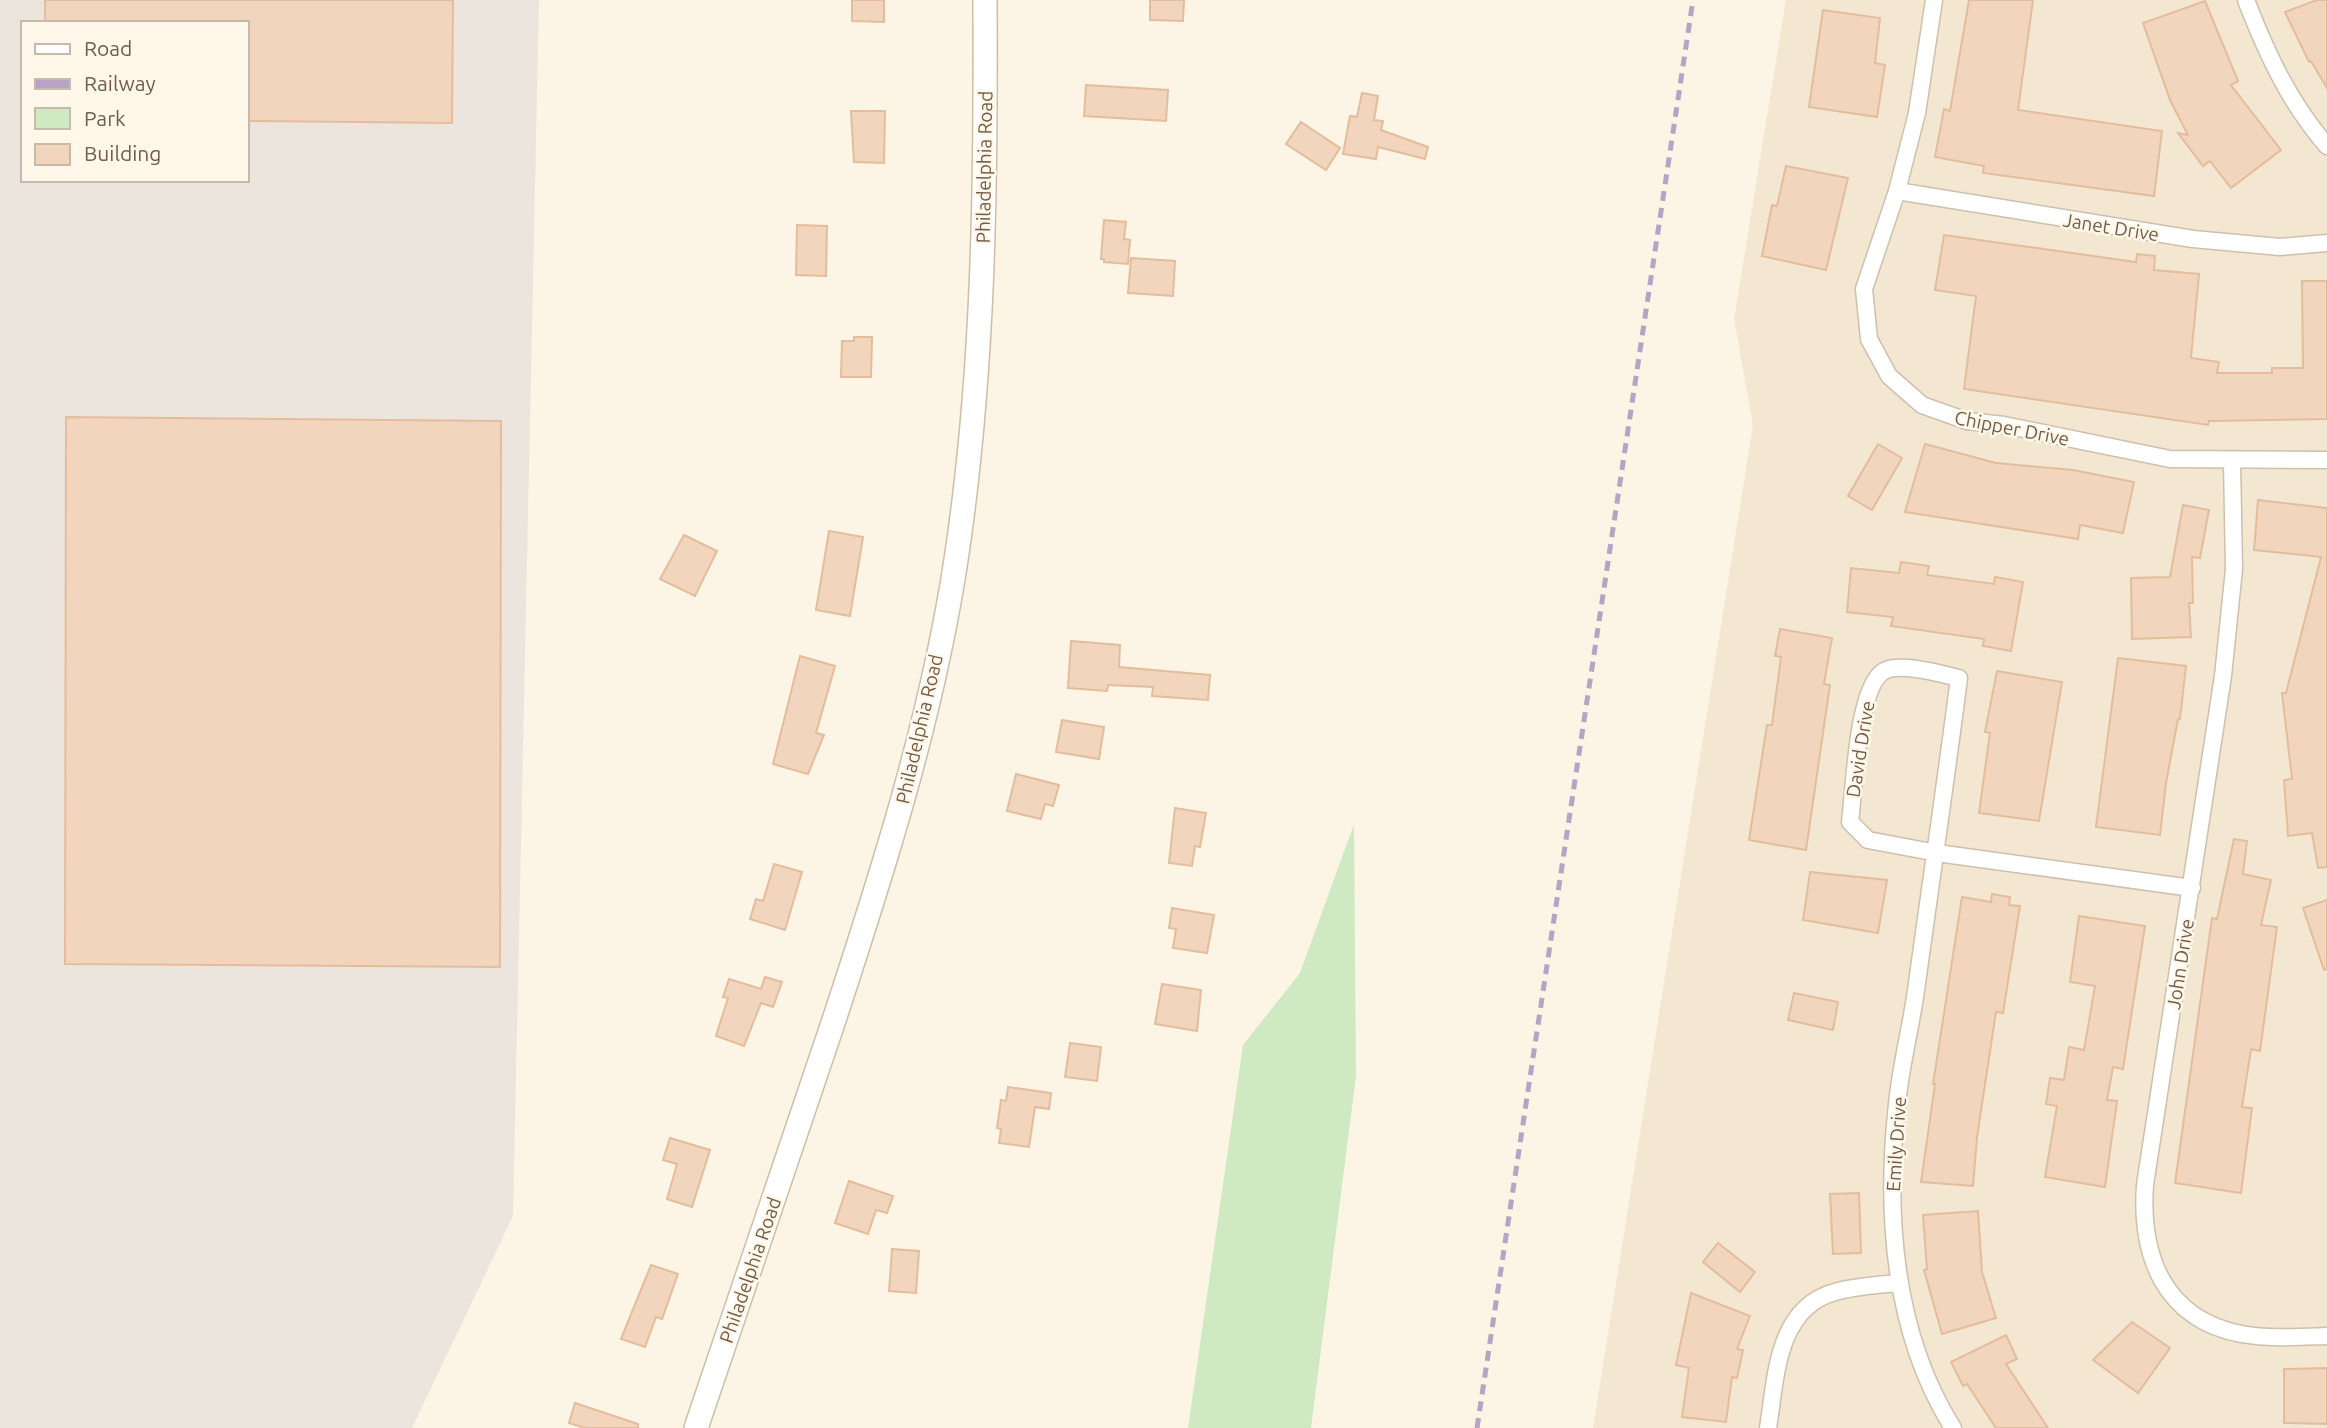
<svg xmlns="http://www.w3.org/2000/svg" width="2327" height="1428" viewBox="0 0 2327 1428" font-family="Ubuntu,sans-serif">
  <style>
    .residential { fill: #f3e7d2 }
    .industrial { fill: #ebe5de; fill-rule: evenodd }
    .green { fill: #cfe9c2 }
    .building { fill: #f1d5bc; stroke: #e3bd9c; stroke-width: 2 }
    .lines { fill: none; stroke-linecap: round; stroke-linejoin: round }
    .minor-casing { stroke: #cfbfad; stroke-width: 19 }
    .secondary-casing { stroke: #d0bda8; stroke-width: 26 }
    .minor { stroke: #fff; stroke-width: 16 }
    .secondary { stroke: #fff; stroke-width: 23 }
    .rail { stroke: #b8a3c5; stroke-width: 5; stroke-dasharray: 10 7; stroke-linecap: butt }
    .labels { text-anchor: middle; stroke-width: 5; stroke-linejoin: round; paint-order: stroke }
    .street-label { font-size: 19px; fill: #735c4a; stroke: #fff8ea }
  </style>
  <rect width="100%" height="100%" fill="#fcf4e4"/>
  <polygon class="residential" points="1786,0 2327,0 2327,1428 1593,1428 1753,425 1734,319"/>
  <path class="industrial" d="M0,0H539L513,1216L412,1428H0ZM23,23H247V180H23Z"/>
  <polygon class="green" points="1354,824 1356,1076 1311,1428 1188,1428 1243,1045 1300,973"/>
  <g class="building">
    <polygon points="45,0 453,0 452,123 247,121 247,23 45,23"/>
    <polygon points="852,0 884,0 884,22 852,21"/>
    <polygon points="1150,0 1184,0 1183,21 1150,20"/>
    <polygon points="1969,0 2033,0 2018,110 2162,131 2154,196 1983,173 1984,166 1935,157 1944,109 1950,111"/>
    <polygon points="2317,0 2327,0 2327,88 2311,61 2309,62 2285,12"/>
    <polygon points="2205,1 2238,81 2231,85 2281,150 2231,188 2210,161 2203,166 2178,133 2188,135 2170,100 2143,23"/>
    <polygon points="1823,10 1880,18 1875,63 1885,65 1877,117 1809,107"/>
    <polygon points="1086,85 1168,90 1166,121 1084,116"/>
    <polygon points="1362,93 1378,96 1374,120 1383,121 1381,130 1428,147 1425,159 1378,147 1376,159 1343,154 1350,116 1357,117"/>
    <polygon points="851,111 885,111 884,163 854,162"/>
    <polygon points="1301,122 1340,148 1326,170 1286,144"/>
    <polygon points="1786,166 1848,178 1826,270 1762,256 1772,205 1777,206"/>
    <polygon points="1104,220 1126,222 1124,239 1130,240 1128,264 1104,262 1104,259 1101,259"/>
    <polygon points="797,225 827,226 826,276 796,275"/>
    <polygon points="1944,235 2136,262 2137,254 2155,256 2154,270 2199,274 2191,358 2219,362 2217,373 2272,373 2272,368 2303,368 2302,281 2327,281 2327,419 2209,421 2208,425 1964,389 1976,296 1935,290"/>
    <polygon points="1131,258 1175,261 1173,296 1128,293"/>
    <polygon points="854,337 872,337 871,377 841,377 842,341 854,341"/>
    <polygon points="66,417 501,421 500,967 65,964"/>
    <polygon points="1878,444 1902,458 1872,510 1848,496"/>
    <polygon points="1925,444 1996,463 2073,470 2134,482 2123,533 2080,525 2078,539 1905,512"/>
    <polygon points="2258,500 2327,508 2327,867 2318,868 2312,833 2288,836 2284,780 2292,779 2282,693 2286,693 2321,557 2254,550"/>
    <polygon points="2183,505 2209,510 2200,558 2192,557 2193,603 2189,603 2191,637 2132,639 2131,578 2170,577"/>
    <polygon points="829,531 863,537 850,616 816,610"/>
    <polygon points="684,535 717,551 695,596 660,579"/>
    <polygon points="1901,562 1929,566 1927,575 1994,584 1995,577 2023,582 2011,651 1983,646 1984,639 1891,626 1893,617 1847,612 1851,568 1899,573"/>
    <polygon points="1780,629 1832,638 1824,684 1830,685 1806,850 1749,840 1767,725 1772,725 1781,657 1775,656"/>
    <polygon points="1071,641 1120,645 1119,667 1210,675 1208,700 1152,696 1153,687 1108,685 1107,691 1068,688"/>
    <polygon points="800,656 835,666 816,733 824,735 808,774 773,764"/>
    <polygon points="2118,658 2186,666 2180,719 2178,719 2166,783 2160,835 2096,827"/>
    <polygon points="1997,671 2062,682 2039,821 1979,813 1990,733 1985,732"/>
    <polygon points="1062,720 1104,727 1099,759 1056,752"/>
    <polygon points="1016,774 1059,785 1053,806 1045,804 1041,819 1007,811"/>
    <polygon points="1175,808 1206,813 1200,847 1195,846 1192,866 1169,863"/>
    <polygon points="2234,839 2247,841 2243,874 2271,880 2261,925 2277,927 2260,1051 2251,1049 2242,1107 2252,1108 2241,1193 2175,1183 2212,918 2217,919"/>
    <polygon points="774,864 802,872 785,930 750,919 756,899 763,901"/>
    <polygon points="1810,872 1887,880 1878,933 1803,920"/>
    <polygon points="1992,894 2010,897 2009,905 2020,906 2003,1013 1996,1012 1977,1137 1973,1186 1921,1182 1935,1084 1933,1084 1962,897 1991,902"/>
    <polygon points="2327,900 2327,969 2324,970 2303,908"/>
    <polygon points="1172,908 1214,915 1207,953 1173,948 1176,929 1169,928"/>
    <polygon points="2079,916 2145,926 2123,1069 2113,1067 2107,1100 2117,1101 2105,1187 2045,1177 2057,1106 2046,1104 2050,1078 2064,1080 2069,1047 2084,1050 2095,986 2070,982"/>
    <polygon points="765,977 782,982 773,1007 761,1003 744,1046 716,1036 728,998 723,997 729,979 761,989"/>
    <polygon points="1162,984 1201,990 1197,1031 1155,1024"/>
    <polygon points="1794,993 1838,1002 1833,1030 1788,1020"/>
    <polygon points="1070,1043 1101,1047 1097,1081 1065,1077"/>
    <polygon points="1008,1087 1051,1093 1049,1109 1035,1107 1029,1147 999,1143 1001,1129 997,1128 1001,1100 1006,1101"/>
    <polygon points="670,1138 710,1150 692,1207 667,1199 677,1164 663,1160"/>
    <polygon points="849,1181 893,1196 887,1213 876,1210 868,1234 835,1223"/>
    <polygon points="1859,1193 1861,1253 1833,1254 1830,1194"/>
    <polygon points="1978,1211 1982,1272 1996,1318 1942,1334 1924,1270 1927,1269 1923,1215"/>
    <polygon points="1718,1243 1755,1272 1740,1292 1703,1262"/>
    <polygon points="892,1249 919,1251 916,1293 889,1291"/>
    <polygon points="651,1265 678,1274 662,1319 656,1317 645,1347 621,1339"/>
    <polygon points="1691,1293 1750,1316 1737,1349 1743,1350 1737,1378 1732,1377 1726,1422 1682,1417 1689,1368 1676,1365"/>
    <polygon points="2132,1322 2170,1348 2138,1393 2093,1360"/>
    <polygon points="2006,1335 2017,1359 2006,1364 2048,1428 1996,1428 1967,1384 1963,1386 1951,1362"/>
    <polygon points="2327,1368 2327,1424 2284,1423 2284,1369"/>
    <polygon points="575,1403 638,1424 638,1428 585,1428 569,1423"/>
  </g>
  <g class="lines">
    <g class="minor-casing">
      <g id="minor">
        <polyline points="1934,0 1917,113 1897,191 1864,289 1869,339 1889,376 1922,405 1967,421 2004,425 2170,459 2327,460"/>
        <path d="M2246,0C2267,54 2289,102 2327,146"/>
        <polyline points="1897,191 2193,239 2280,247 2327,243"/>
        <path d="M2232,461L2234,569L2223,676L2145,1185C2140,1256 2164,1319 2241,1334C2269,1339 2299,1337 2327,1336"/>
        <path d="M1768,1428C1776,1379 1776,1308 1835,1292C1855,1286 1878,1285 1899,1283"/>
        <path d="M1953,1428C1893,1333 1885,1212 1897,1104C1901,1063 1912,1024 1917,983C1931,881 1946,780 1959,678C1942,674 1900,662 1884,671C1857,686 1854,792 1850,822L1868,840L1937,853L2192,888"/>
      </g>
    </g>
    <g class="secondary-casing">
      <path id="secondary" d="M696,1428C742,1293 788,1158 833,1023C883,871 932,718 956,560C984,374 986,187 985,0"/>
    </g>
    <use href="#minor" class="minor"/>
    <use href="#secondary" class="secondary"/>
    <polyline class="rail" points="1477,1428 1693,0"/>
  </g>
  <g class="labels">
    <g class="street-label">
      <text transform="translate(984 167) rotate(-89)" y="7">Philadelphia Road</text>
      <text transform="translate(2111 227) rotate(9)" y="7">Janet Drive</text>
      <text transform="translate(2012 428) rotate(11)" y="7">Chipper Drive</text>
      <text transform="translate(919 729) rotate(-77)" y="7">Philadelphia Road</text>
      <text transform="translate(1860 749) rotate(-81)" y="7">David Drive</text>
      <text transform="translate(2180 964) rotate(-81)" y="7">John Drive</text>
      <text transform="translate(1896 1144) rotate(-86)" y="7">Emily Drive</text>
      <text transform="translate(750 1270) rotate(-71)" y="7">Philadelphia Road</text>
    </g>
  </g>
  <rect x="21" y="21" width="228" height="161" fill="#fff8ea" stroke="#c7baaa" stroke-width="2"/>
  <rect x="35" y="44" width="35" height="10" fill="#ffffff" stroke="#c7baaa" stroke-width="2"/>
  <text x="84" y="56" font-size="21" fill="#735c4a">Road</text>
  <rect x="35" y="79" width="35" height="10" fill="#b8a3c5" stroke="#c7baaa" stroke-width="2"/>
  <text x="84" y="91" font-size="21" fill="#735c4a">Railway</text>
  <rect x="35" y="108" width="35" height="21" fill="#cfe9c2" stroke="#c7baaa" stroke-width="2"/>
  <text x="84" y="126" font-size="21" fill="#735c4a">Park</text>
  <rect x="35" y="144" width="35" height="21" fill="#f1d5bc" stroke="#c7baaa" stroke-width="2"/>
  <text x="84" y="161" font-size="21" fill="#735c4a">Building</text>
</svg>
